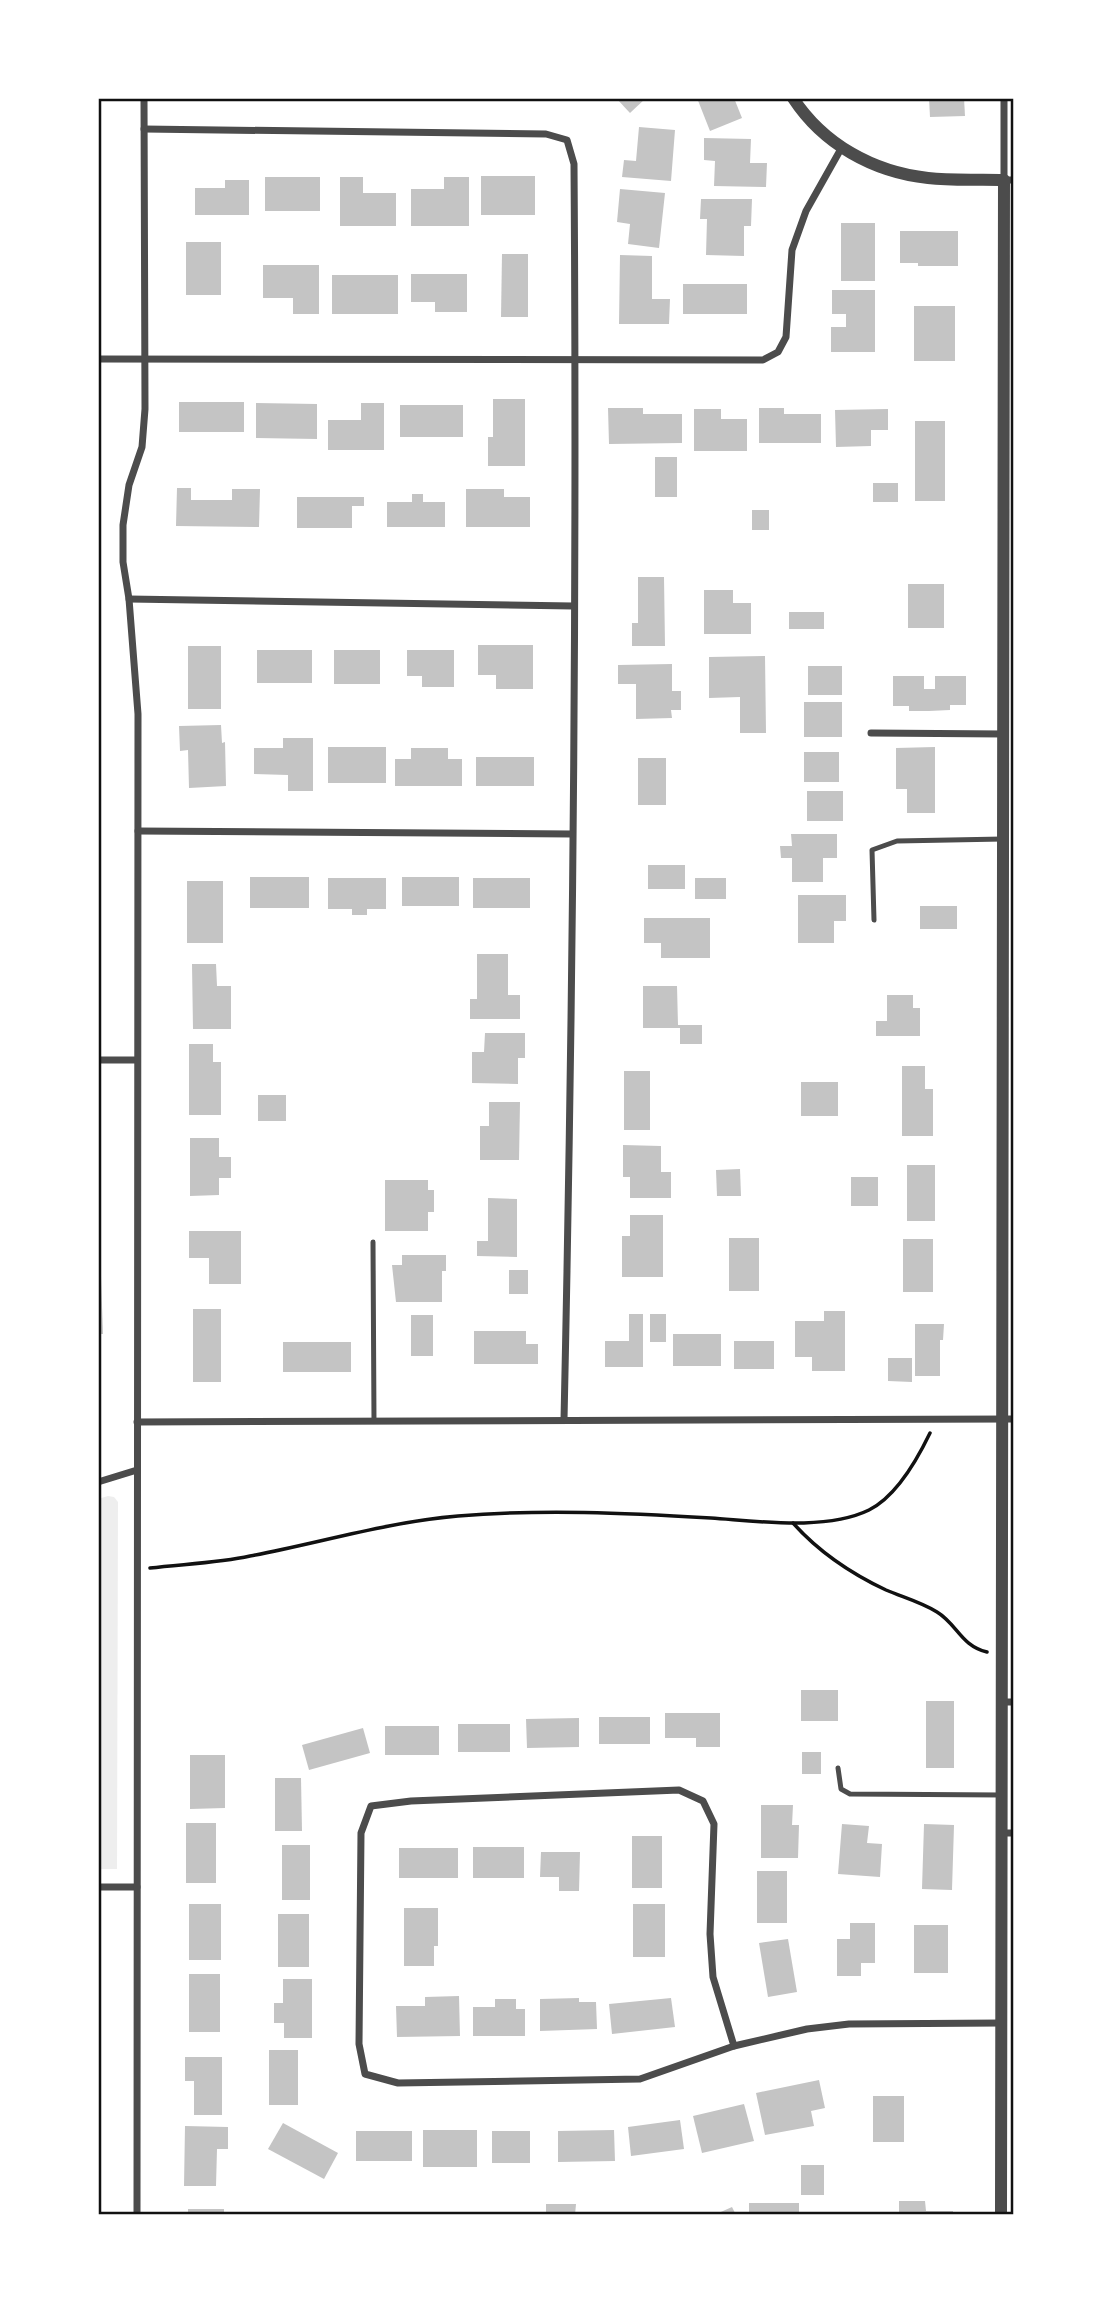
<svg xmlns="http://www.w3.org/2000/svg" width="1112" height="2313" viewBox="0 0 1112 2313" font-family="Helvetica,sans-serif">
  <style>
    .green { fill: #eee }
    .building { fill: #c4c4c4 }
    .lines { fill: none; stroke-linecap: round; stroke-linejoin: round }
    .path { stroke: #111; stroke-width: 3.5 }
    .service { stroke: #4c4c4c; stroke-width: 5 }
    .minor { stroke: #4c4c4c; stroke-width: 7 }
    .tertiary { stroke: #4c4c4c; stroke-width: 12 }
    .neatline { fill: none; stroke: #111; stroke-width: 2.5 }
  </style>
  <rect width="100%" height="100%" fill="#fff"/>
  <polygon class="green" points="108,1496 114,1497 118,1502 117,1869 98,1869 98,1499"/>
  <g class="building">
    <polygon points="616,98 646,98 630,113"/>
    <polygon points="697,98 734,98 742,118 710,131"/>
    <polygon points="929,98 964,98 965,116 930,117"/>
    <polygon points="639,127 675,130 671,181 622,177 624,160 636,161"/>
    <polygon points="704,138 751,139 750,163 767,163 766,187 714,186 715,161 704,160"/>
    <rect x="481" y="176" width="54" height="39"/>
    <rect x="265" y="177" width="55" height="34"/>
    <polygon points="340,177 363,177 363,193 396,193 396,226 340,226"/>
    <polygon points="444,177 469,177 469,226 411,226 411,189 444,189"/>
    <polygon points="225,180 249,180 249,215 195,215 195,188 225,188"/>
    <polygon points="620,189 665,193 659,248 628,244 630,224 617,222"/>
    <polygon points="701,199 752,199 751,226 744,226 744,256 706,255 707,219 700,219"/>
    <rect x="841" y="223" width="34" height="58"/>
    <polygon points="900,231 958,231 958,266 918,266 918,263 900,263"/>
    <rect x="186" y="242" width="35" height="53"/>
    <polygon points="502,254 528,254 528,317 501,317"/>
    <polygon points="620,255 652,256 652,299 670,299 669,324 619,324"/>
    <polygon points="263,265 319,265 319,314 293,314 293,298 263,298"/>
    <polygon points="411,274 467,274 467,312 435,312 435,302 411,302"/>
    <rect x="332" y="275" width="66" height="39"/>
    <rect x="683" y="284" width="64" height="30"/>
    <polygon points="832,290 875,290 875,352 831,352 831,327 846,327 846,314 832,314"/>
    <rect x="914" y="306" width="41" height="55"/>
    <polygon points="493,399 525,399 525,466 488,466 488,437 493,437"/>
    <rect x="179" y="402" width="65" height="30"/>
    <polygon points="256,403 317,404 317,439 256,438"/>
    <polygon points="361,403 384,403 384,450 328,450 328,420 361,420"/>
    <rect x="400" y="405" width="63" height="32"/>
    <polygon points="608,408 643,408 643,414 682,414 682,443 609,444"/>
    <polygon points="759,408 784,408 784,414 821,414 821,443 759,443"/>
    <polygon points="694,409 721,409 721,419 747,419 747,451 694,451"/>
    <polygon points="888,409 888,430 871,430 871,446 836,447 835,410"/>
    <rect x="915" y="421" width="30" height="80"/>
    <rect x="655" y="457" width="22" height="40"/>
    <rect x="873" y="483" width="25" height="19"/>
    <polygon points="177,488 191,488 191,500 232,500 232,489 260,489 259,527 176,526"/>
    <polygon points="466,489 504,489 504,497 530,497 530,527 466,527"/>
    <polygon points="412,494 423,494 423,502 445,502 445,527 387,527 387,502 412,502"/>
    <polygon points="297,497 364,497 364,506 352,506 352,528 297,528"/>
    <rect x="752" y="510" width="17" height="20"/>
    <polygon points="638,577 664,577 665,646 632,646 632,623 638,623"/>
    <rect x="908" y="584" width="36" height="44"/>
    <polygon points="704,590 733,590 733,603 751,603 751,634 704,634"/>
    <rect x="789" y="612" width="35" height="17"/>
    <polygon points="478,645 533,645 533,689 496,689 496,675 478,675"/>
    <rect x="188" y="646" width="33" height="63"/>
    <rect x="257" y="650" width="55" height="33"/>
    <rect x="334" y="650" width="46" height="34"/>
    <polygon points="407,650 454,650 454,687 422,687 422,676 407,676"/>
    <polygon points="765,656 766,733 740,733 740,697 709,698 709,657"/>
    <polygon points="672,664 672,691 681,691 681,710 671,710 672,718 636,719 636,684 618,684 618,665"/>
    <rect x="808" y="666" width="34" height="29"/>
    <polygon points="893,676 924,676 924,689 935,689 935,676 966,676 966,705 950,705 950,710 929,711 909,711 909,706 893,706"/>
    <rect x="804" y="702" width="38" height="35"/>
    <polygon points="221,725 222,743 225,742 226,786 189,788 188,750 180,751 179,726"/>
    <polygon points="283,738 313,738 313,791 288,791 288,775 254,774 254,748 283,748"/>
    <rect x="328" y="747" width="58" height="36"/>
    <polygon points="935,747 935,813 907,813 907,789 896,789 896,748"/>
    <polygon points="411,748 448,748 448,759 462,759 462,786 395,786 395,759 411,759"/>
    <rect x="804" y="752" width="35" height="30"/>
    <rect x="476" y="757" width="58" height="29"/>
    <rect x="638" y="758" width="28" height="47"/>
    <rect x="807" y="791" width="36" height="30"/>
    <polygon points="791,834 837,834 837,858 823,858 823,882 792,882 792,858 781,858 780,846 792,846"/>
    <rect x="648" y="865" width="37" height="24"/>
    <rect x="250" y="877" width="59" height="31"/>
    <rect x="402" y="877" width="57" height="29"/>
    <polygon points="328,878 386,878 386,909 367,909 367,915 352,915 352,909 328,909"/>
    <rect x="473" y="878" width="57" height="30"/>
    <rect x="695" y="878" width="31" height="21"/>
    <rect x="187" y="881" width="36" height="62"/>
    <polygon points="798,895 846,895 846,921 834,921 834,943 798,943"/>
    <rect x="920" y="906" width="37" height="23"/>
    <polygon points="644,918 710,918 710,958 661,958 661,943 644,943"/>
    <polygon points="477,954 508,954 508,995 520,995 520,1019 470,1019 470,999 477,999"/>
    <polygon points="192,964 216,964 217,986 231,986 231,1029 193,1029"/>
    <polygon points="643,986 677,986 678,1025 702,1025 702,1044 680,1044 680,1028 643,1028"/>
    <polygon points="887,995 913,995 913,1008 920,1008 920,1036 876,1036 876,1021 887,1021"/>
    <polygon points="485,1033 525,1033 525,1058 518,1058 518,1084 472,1083 472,1052 484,1052"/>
    <polygon points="189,1044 213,1044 213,1062 221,1062 221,1115 189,1115"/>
    <polygon points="902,1066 925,1066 925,1089 933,1089 933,1136 902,1136"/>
    <rect x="624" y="1071" width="26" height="59"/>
    <rect x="801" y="1082" width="37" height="34"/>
    <rect x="258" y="1095" width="28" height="26"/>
    <polygon points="489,1102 520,1102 519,1160 480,1160 480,1126 489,1126"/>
    <polygon points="190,1138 219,1138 219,1157 231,1157 231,1178 219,1178 219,1195 190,1196"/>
    <polygon points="623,1145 661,1146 661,1172 671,1172 671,1198 630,1198 630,1177 623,1177"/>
    <rect x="907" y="1165" width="28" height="56"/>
    <polygon points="740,1169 741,1196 717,1196 716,1170"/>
    <rect x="851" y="1177" width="27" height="29"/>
    <polygon points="385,1180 428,1180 428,1190 434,1190 434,1212 428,1212 428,1231 385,1231"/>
    <polygon points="488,1198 517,1199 517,1257 477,1256 477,1241 488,1241"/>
    <polygon points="630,1215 663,1215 663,1277 622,1277 622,1236 630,1236"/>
    <polygon points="189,1231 241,1231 241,1284 209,1284 209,1258 189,1258"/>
    <rect x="729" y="1238" width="30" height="53"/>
    <rect x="903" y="1239" width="30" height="53"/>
    <polygon points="402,1255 446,1255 446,1271 442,1271 442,1302 396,1302 392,1265 402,1265"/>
    <rect x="509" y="1270" width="19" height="24"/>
    <polygon points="101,1277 103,1334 98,1334 98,1278"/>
    <rect x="193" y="1309" width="28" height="73"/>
    <polygon points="824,1311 845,1311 845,1371 812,1371 812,1357 795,1357 795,1321 824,1321"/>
    <polygon points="629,1314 643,1314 643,1367 605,1367 605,1341 629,1341"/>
    <rect x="650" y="1314" width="16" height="28"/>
    <rect x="411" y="1315" width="22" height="41"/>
    <polygon points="915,1324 944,1324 943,1340 940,1340 940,1376 915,1376"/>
    <polygon points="474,1331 526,1331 526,1344 538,1344 538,1364 474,1364"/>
    <rect x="673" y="1334" width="48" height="32"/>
    <rect x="734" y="1341" width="40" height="28"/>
    <rect x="283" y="1342" width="68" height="30"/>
    <polygon points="888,1358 912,1358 912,1382 888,1381"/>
    <rect x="801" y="1690" width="37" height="31"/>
    <rect x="926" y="1701" width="28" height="67"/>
    <polygon points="665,1713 720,1713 720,1747 696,1747 696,1738 665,1738"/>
    <rect x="599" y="1717" width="51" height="27"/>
    <polygon points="579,1718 579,1747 527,1748 526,1719"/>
    <rect x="458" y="1724" width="52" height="28"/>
    <rect x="385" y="1726" width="54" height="29"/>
    <polygon points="363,1728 370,1753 309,1770 302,1745"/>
    <rect x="802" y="1752" width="19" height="22"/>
    <polygon points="190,1755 225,1755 225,1808 190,1809"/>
    <polygon points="275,1778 301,1778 302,1831 275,1831"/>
    <polygon points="761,1805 793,1805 792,1825 799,1825 798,1858 761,1858"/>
    <rect x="186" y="1823" width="30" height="60"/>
    <polygon points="842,1824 869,1826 867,1843 882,1844 880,1877 838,1874"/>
    <polygon points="924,1824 954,1825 952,1890 922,1889"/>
    <rect x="632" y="1836" width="30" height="52"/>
    <rect x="282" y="1845" width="28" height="55"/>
    <rect x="473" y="1847" width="51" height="31"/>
    <rect x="399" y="1848" width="59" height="30"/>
    <polygon points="541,1852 580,1852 579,1891 559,1891 559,1877 540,1877"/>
    <rect x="757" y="1871" width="30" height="52"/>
    <rect x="189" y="1904" width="32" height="56"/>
    <rect x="633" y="1904" width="32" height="53"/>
    <polygon points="404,1908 438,1908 438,1946 434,1946 434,1966 404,1966"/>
    <rect x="278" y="1914" width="31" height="53"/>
    <polygon points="850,1923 875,1923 875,1963 861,1963 861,1976 837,1976 837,1939 850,1939"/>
    <rect x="914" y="1925" width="34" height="48"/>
    <polygon points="788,1939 797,1992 768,1997 759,1943"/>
    <rect x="189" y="1974" width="31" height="58"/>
    <polygon points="283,1979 312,1979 312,2038 284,2038 284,2023 274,2023 274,2003 283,2003"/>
    <polygon points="459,1996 460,2036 397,2037 396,2006 425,2006 425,1997"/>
    <polygon points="579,1998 579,2002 596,2002 597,2029 540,2031 540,1999"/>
    <polygon points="671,1998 675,2027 612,2034 609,2004"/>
    <polygon points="495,1999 516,1999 516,2009 525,2009 525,2036 473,2036 473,2007 495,2007"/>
    <rect x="269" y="2050" width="29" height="55"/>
    <polygon points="185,2057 222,2057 222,2115 194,2115 194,2081 185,2081"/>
    <polygon points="819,2080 825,2108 811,2111 814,2126 765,2135 756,2093"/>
    <rect x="873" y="2096" width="31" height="46"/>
    <polygon points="744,2104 754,2141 702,2153 693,2116"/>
    <polygon points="680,2120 684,2149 631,2156 628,2127"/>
    <polygon points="283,2123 338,2153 324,2179 268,2149"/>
    <polygon points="185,2126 228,2127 228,2149 217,2149 216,2186 184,2186"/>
    <rect x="423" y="2130" width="54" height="37"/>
    <polygon points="614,2130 615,2161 558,2162 558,2131"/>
    <rect x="356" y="2131" width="56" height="30"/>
    <rect x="492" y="2131" width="38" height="32"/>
    <rect x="801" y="2165" width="23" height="30"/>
    <polygon points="899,2201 925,2201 926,2211 953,2211 953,2215 899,2215"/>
    <rect x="749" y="2203" width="50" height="12"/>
    <polygon points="546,2204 576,2204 575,2215 546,2215"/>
    <polygon points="732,2207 736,2215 714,2215"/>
    <rect x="188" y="2209" width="36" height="6"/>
    <rect x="823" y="2212" width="51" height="3"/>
  </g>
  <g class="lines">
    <g class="path">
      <path d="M793,1523C818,1551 852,1574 886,1590C902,1597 921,1602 937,1612C957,1624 961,1646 987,1652"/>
      <path d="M150,1568C183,1564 218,1563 250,1556C319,1543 387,1522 458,1516C542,1509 627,1513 711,1518C757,1521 826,1531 869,1510C897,1496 917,1460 930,1433"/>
    </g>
    <g class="service">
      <polyline points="874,920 872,850 897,841 1003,839"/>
      <polyline points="373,1242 374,1421"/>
      <polyline points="838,1768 841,1789 850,1794 1002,1795"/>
    </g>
    <g class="minor">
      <polyline points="1004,98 1004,180 1014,180"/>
      <path d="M144,129L546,134L567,140L574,164C577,583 573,1002 564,1420"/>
      <polyline points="98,359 763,360 778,352 786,337 792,250 806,211 842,147"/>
      <polyline points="129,599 573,606"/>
      <polyline points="871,733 1004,734"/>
      <polyline points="138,831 572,834"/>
      <polyline points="98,1060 137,1060"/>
      <polyline points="137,1422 1014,1419"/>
      <polyline points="98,1482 137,1470"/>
      <polyline points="1003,1702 1014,1702"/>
      <polygon points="679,1790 703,1801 714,1824 710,1934 713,1977 734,2046 640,2079 398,2083 365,2074 359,2044 361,1833 371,1806 411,1801"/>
      <polyline points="1002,1833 1014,1833"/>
      <polyline points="98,1887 137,1887"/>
      <polyline points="734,2046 807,2029 849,2024 1002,2023"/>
      <polyline points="137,2215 138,714 129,599 123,562 123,525 129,485 142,447 145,409 144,98"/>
    </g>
    <path class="tertiary" d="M793,98C823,144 873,172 928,178C953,181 979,179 1004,180L1001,2215"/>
  </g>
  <rect width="1112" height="2313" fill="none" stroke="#ffffff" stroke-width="200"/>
  <rect x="100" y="100" width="912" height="2113" class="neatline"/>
</svg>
